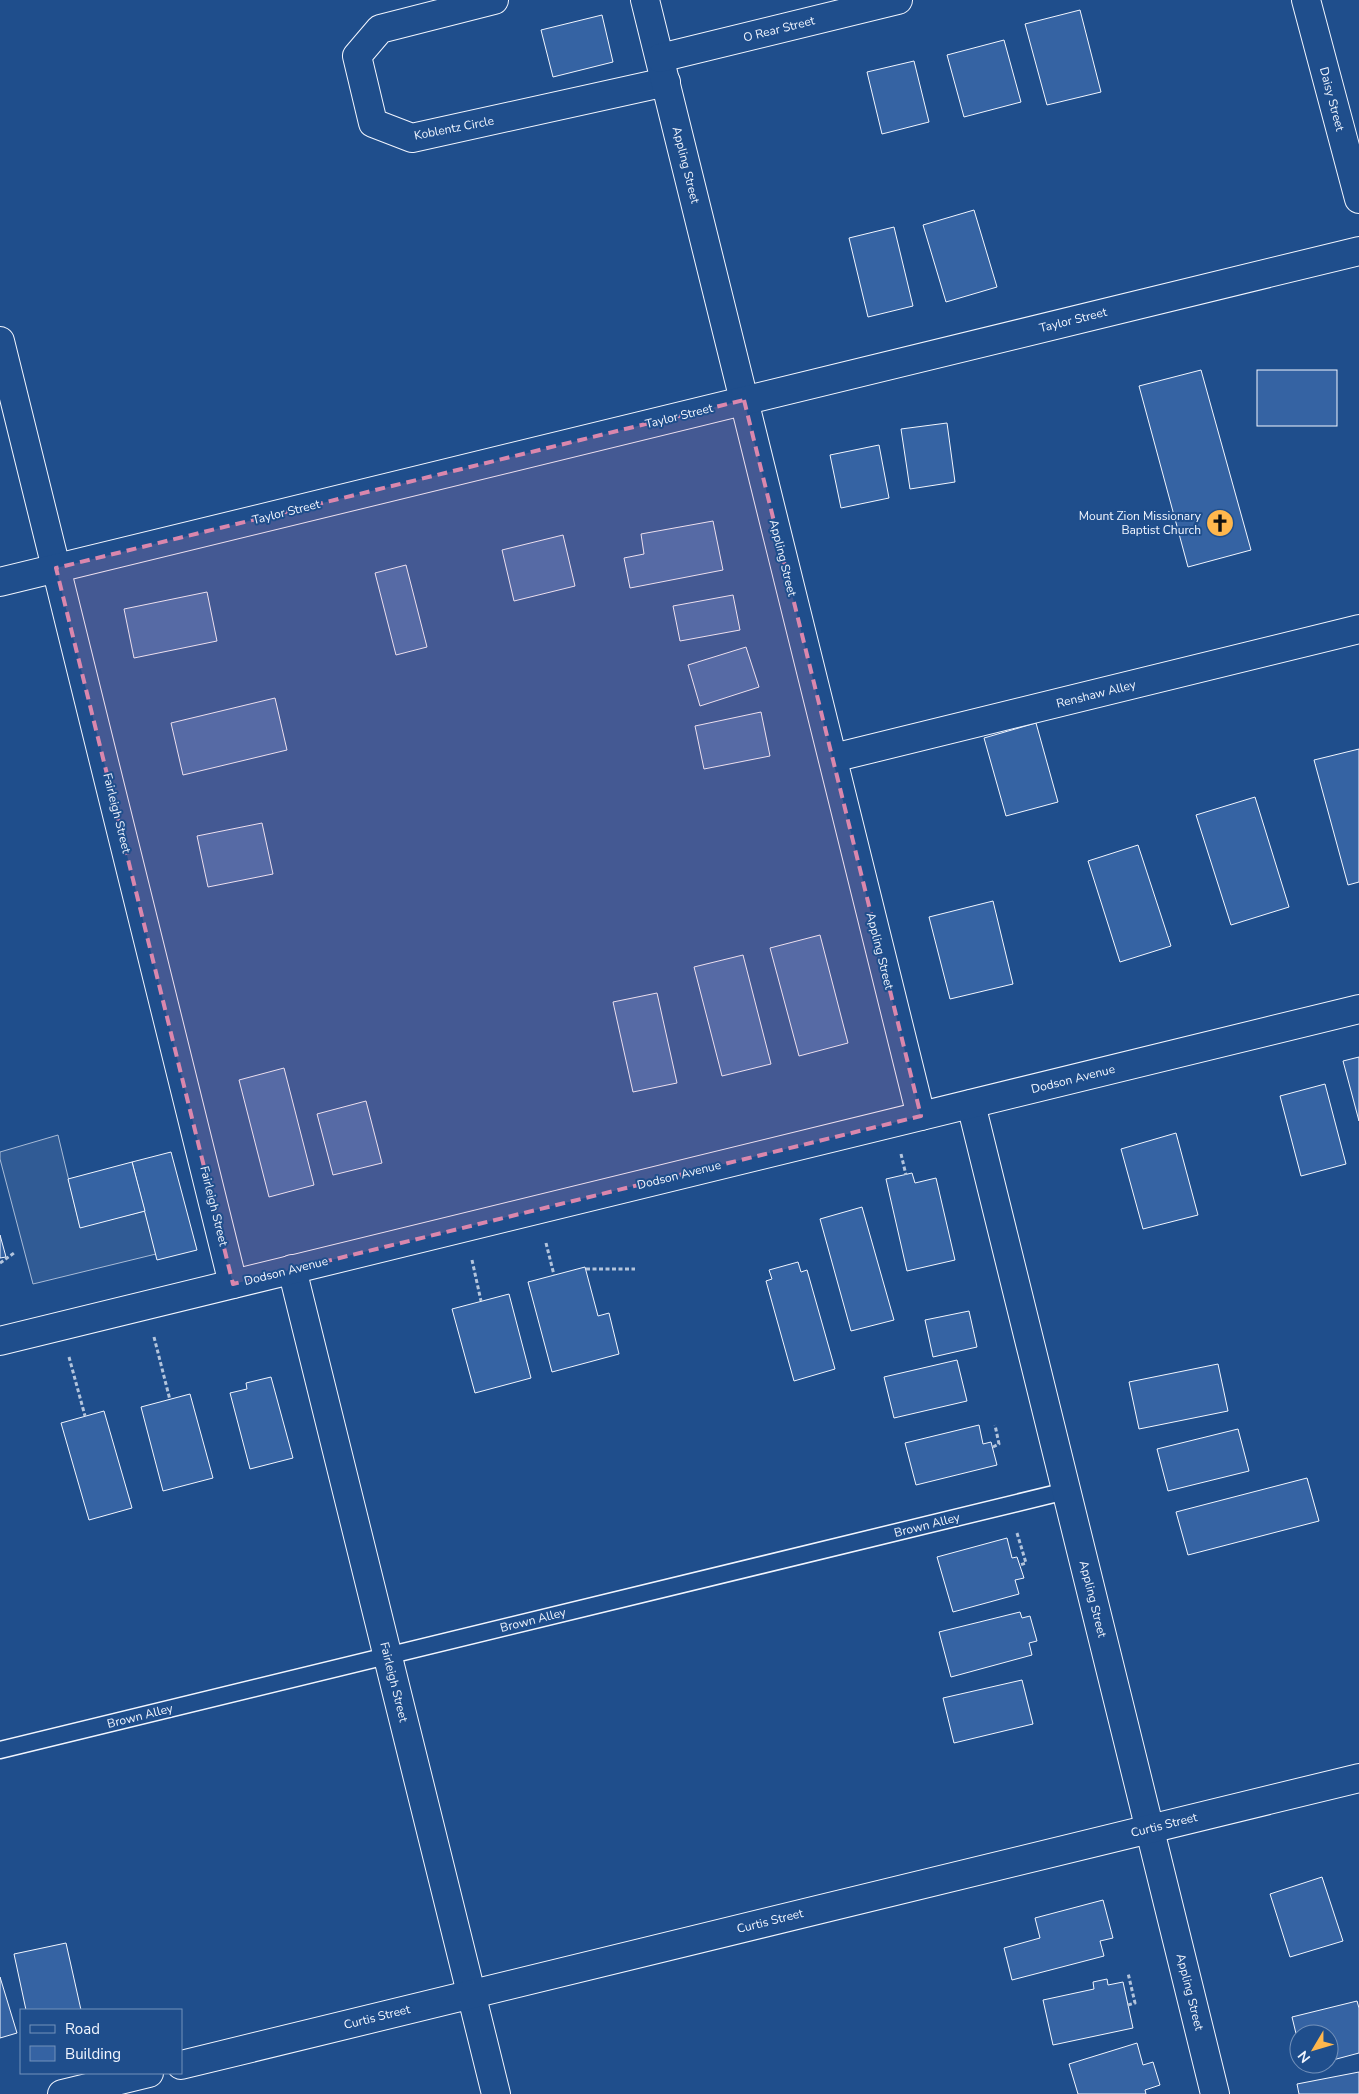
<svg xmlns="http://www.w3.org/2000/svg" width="1359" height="2094" viewBox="0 0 1359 2094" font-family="'Nunito Sans',sans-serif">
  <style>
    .built { fill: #305b95; stroke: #a8bbd7 }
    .building { fill: #3563a3; stroke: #f2f6ff }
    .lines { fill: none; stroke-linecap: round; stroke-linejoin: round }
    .lane-casing { stroke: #f2f6ff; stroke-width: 19 }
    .street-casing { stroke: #f2f6ff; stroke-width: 30 }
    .secondary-casing { stroke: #f2f6ff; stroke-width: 30 }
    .path { stroke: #b3c4dc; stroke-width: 3; stroke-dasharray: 4 2.5; stroke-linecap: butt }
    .lane { stroke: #1f4e8c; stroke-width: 16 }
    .street { stroke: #1f4e8c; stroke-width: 28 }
    .secondary { stroke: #1f4e8c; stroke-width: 28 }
    .marked { fill: #da87ad; fill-opacity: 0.2; stroke: #da87ad; stroke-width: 4; stroke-dasharray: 10 6; stroke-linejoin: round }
    .labels { text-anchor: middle; stroke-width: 4; stroke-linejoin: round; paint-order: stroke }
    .street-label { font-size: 12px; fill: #f2f6ff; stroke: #1f4e8c }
    .poi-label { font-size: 12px; fill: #f2f6ff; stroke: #1f4e8c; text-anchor: end }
  </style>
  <rect width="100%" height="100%" fill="#1f4e8c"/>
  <polygon class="built" points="58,1135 80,1227 145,1211 156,1254 33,1284 0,1159 0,1152"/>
  <g class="building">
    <polygon points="1080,10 1101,92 1047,105 1025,24"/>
    <polygon points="602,15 613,62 553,77 541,30"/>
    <polygon points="1004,40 1021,102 964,117 947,55"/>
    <polygon points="914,61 929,122 882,134 867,72"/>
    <polygon points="974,210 997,287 946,302 923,225"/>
    <polygon points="894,227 913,306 868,317 849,238"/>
    <polygon points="1201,370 1251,550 1188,567 1139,386"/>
    <rect x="1257" y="370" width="80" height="56"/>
    <polygon points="947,423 955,482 910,489 901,429"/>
    <polygon points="879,445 889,498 841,508 830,455"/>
    <polygon points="713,521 723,570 630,588 624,558 644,554 641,534"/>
    <polygon points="563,535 575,586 514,601 502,550"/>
    <polygon points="406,565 427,647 396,655 375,573"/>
    <polygon points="207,592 217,641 134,658 124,609"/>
    <polygon points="733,595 740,630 680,641 673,606"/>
    <polygon points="746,647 759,687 700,706 688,665"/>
    <polygon points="275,698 287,750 183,775 171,723"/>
    <polygon points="761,712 770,756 704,769 695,726"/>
    <polygon points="1036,723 1058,802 1006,816 984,738"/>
    <polygon points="1359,749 1359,882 1348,885 1314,760"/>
    <polygon points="1255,797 1289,907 1231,925 1196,815"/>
    <polygon points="262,823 273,874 208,887 197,836"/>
    <polygon points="1138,845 1171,946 1120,962 1088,861"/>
    <polygon points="993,901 1013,984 950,999 929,917"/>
    <polygon points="820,935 848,1043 799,1056 770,948"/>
    <polygon points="743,955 771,1064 722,1076 694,967"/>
    <polygon points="657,993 677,1083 633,1092 613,1002"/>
    <polygon points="1359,1057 1359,1121 1343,1061"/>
    <polygon points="284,1068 314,1185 269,1197 239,1080"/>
    <polygon points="1325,1084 1346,1164 1301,1176 1280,1096"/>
    <polygon points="366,1101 382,1163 333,1175 317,1114"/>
    <polygon points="1176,1133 1198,1215 1143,1229 1121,1149"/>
    <polygon points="171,1152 197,1250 157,1260 132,1162"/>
    <polygon points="132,1162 145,1211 80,1228 68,1179"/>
    <polygon points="912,1173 915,1183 936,1178 955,1260 907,1271 886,1179"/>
    <polygon points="862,1207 894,1320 851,1331 820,1219"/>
    <polygon points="0,1235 6,1257 0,1258"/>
    <polygon points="798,1262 801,1272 807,1270 835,1369 794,1381 766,1281 772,1279 769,1270"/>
    <polygon points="585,1267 598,1316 609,1313 619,1354 552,1372 528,1282"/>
    <polygon points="509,1294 531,1378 475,1393 452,1309"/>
    <polygon points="969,1311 977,1347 933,1357 925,1320"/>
    <polygon points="957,1360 967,1401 894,1418 884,1377"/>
    <polygon points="1218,1364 1228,1411 1139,1429 1129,1382"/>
    <polygon points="271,1377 293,1458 250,1469 230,1393 247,1389 246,1383"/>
    <polygon points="190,1394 213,1478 163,1491 141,1407"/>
    <polygon points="104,1411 132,1508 89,1520 61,1423"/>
    <polygon points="979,1425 983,1444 991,1442 997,1465 916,1485 905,1443"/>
    <polygon points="1238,1429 1249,1471 1168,1491 1157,1449"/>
    <polygon points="1307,1478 1319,1521 1188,1555 1176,1512"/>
    <polygon points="1007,1538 1012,1558 1017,1557 1024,1578 1015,1580 1019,1594 953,1612 937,1557"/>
    <polygon points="1020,1612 1022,1618 1030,1616 1037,1641 1029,1643 1032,1655 951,1677 939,1632"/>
    <polygon points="1022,1680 1033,1724 954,1743 943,1698"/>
    <polygon points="1322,1877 1343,1941 1290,1957 1270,1894"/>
    <polygon points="1103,1900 1113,1938 1100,1941 1104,1956 1012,1980 1004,1948 1040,1938 1035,1918"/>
    <polygon points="66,1943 81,2010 26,2010 14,1954"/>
    <polygon points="0,1977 17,2033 0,2038"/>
    <polygon points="1107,1979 1108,1985 1123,1982 1133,2028 1053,2045 1043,2000 1094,1989 1093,1982"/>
    <polygon points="1357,2001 1359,2008 1359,2053 1329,2061 1329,2034 1299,2034 1299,2046 1292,2017"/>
    <polygon points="1137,2043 1143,2065 1153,2062 1160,2085 1145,2090 1146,2094 1078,2094 1069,2064"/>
    <polygon points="1359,2072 1359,2094 1299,2094 1297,2084"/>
  </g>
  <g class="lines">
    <g class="lane-casing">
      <polyline id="lane" points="0,1750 1066,1491"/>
    </g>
    <g class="street-casing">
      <g id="street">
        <polyline points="494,0 380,29 357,56 373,123 412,138 666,82"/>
        <polyline points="645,0 921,1116"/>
        <polyline points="1306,0 1359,199"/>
        <polyline points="660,58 898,0"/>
        <polyline points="0,341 233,1284"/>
        <polyline points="0,582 1359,251"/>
        <polyline points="833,758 1359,629"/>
        <polyline points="971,1104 1215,2094"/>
        <polyline points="292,1269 496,2094"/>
        <polyline points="181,2065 1359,1778"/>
        <polyline points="62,2094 149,2073"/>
      </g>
    </g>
    <g class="secondary-casing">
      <polyline id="secondary" points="0,1341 1359,1009"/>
    </g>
    <g class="path">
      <polyline points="901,1154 906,1175"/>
      <polyline points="546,1243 554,1275"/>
      <polyline points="472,1260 481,1301"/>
      <polyline points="0,1263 14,1253"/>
      <polyline points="586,1269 635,1269"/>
      <polyline points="154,1337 170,1400"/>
      <polyline points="69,1357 85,1416"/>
      <polyline points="993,1447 999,1444 995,1425"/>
      <polyline points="1017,1533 1026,1563 1020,1565"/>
      <polyline points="1128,2005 1135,2003 1128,1973"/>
    </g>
    <use href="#lane" class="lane"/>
    <use href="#street" class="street"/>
    <use href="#secondary" class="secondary"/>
  </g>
  <path class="marked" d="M744,400L921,1116L233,1284L56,568Z"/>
  <defs>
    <g id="church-disc" transform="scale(1.4375)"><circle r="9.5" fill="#ffb74d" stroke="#1f4e8c"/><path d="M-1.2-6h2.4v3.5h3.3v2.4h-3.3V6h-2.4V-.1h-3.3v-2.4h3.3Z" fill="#111"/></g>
  </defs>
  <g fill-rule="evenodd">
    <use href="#church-disc" x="1220" y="523"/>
  </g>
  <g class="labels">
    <g class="street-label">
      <text transform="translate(779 29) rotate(-14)" y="4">O Rear Street</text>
      <text transform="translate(1332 99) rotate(75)" y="4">Daisy Street</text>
      <text transform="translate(454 128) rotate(-11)" y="4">Koblentz Circle</text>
      <text transform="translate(686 165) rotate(76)" y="4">Appling Street</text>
      <text transform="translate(1073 320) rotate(-14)" y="4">Taylor Street</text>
      <text transform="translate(679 416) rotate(-14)" y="4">Taylor Street</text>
      <text transform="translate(286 512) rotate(-14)" y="4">Taylor Street</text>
      <text transform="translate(783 558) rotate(76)" y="4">Appling Street</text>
      <text transform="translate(1096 694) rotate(-14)" y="4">Renshaw Alley</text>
      <text transform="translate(117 813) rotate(76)" y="4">Fairleigh Street</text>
      <text transform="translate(880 951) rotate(76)" y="4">Appling Street</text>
      <text transform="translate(1073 1079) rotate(-14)" y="4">Dodson Avenue</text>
      <text transform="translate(679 1175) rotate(-14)" y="4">Dodson Avenue</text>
      <text transform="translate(214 1206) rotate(76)" y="4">Fairleigh Street</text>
      <text transform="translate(286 1271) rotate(-14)" y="4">Dodson Avenue</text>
      <text transform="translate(927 1525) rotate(-14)" y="4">Brown Alley</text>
      <text transform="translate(1093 1599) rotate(76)" y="4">Appling Street</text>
      <text transform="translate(533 1620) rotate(-14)" y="4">Brown Alley</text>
      <text transform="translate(394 1682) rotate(76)" y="4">Fairleigh Street</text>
      <text transform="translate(140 1716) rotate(-14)" y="4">Brown Alley</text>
      <text transform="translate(1164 1825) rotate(-14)" y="4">Curtis Street</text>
      <text transform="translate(770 1921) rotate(-14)" y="4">Curtis Street</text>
      <text transform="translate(1190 1992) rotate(76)" y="4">Appling Street</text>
      <text transform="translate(377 2017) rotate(-14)" y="4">Curtis Street</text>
    </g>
    <g class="poi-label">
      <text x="1201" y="520">Mount Zion Missionary<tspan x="1201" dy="14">Baptist Church</tspan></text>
    </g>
  </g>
  <rect x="20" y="2009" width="162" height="65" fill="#1f4e8c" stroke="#7391ba"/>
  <rect x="30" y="2025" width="25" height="8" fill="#1f4e8c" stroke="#7391ba"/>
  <text x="65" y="2034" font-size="15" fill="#f2f6ff">Road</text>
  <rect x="30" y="2046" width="25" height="15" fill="#3563a3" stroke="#7391ba"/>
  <text x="65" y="2059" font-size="15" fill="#f2f6ff">Building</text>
  <g transform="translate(1314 2049) rotate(232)"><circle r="24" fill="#1f4e8c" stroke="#7391ba"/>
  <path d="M0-4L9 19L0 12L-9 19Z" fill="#ffb74d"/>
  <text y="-8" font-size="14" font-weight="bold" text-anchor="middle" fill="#f2f6ff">N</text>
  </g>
</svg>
